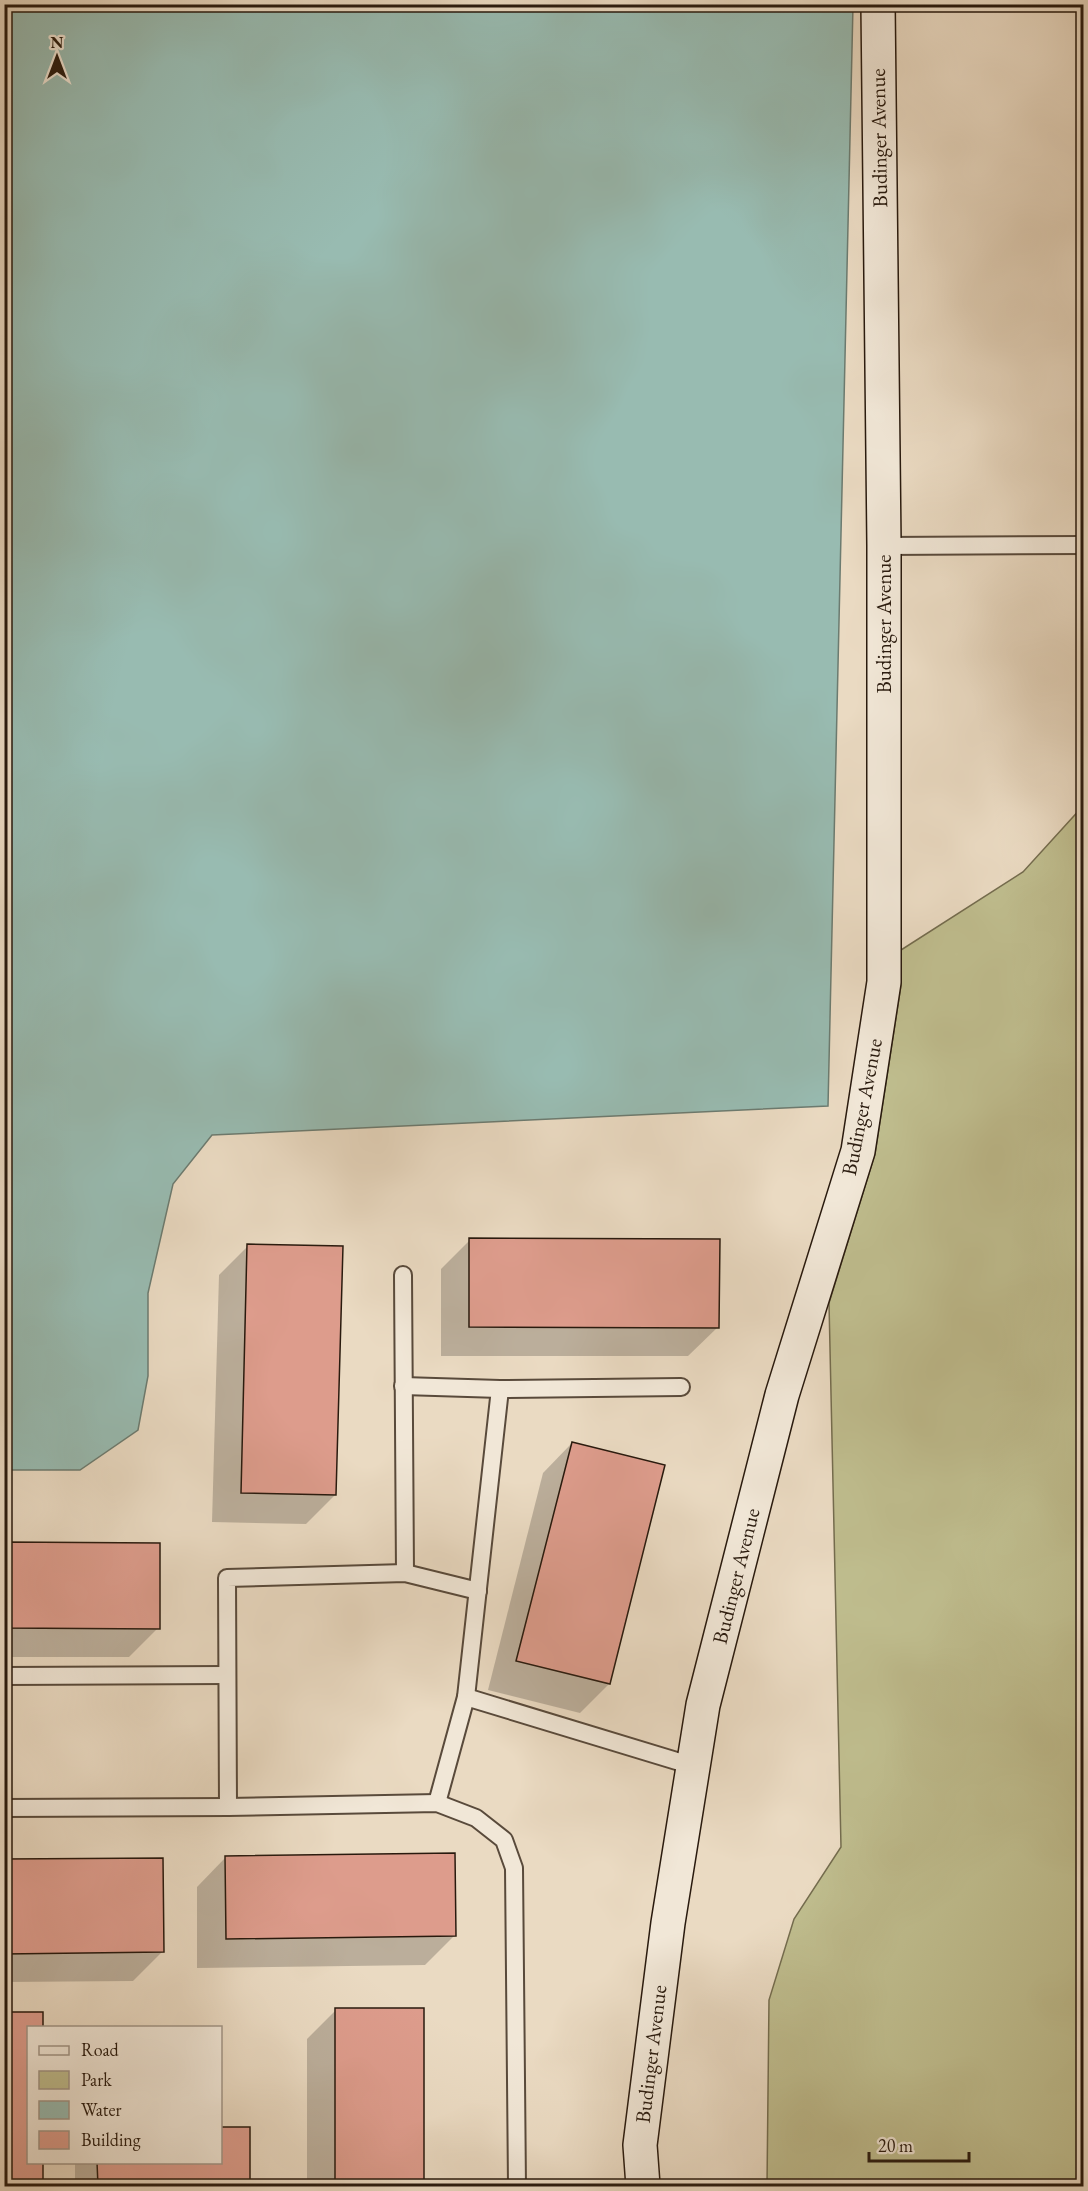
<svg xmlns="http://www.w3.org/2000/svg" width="1088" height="2191" viewBox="0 0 1088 2191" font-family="'EB Garamond',serif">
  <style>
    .green { fill: #bfbd8e; stroke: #746c4e; stroke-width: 1.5 }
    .water { fill: #98bbb1; stroke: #6c7b70; stroke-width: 1.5 }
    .shadow { fill: #0003 }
    .building { fill: #dd9c8c; stroke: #291a0e; stroke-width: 1.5 }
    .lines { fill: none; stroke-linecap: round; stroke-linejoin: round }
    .lane-casing { stroke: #594a3b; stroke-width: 20 }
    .secondary-casing { stroke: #291a0e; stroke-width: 36 }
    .lane { stroke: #f1e7d7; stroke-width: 16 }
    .secondary { stroke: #f1e7d7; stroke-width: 33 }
    .labels { text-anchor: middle; stroke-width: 5; stroke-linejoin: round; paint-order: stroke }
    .street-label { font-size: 21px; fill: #291a0e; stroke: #f1e7d7 }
  </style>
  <rect width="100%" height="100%" fill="#eadac2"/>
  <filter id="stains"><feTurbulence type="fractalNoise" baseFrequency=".00333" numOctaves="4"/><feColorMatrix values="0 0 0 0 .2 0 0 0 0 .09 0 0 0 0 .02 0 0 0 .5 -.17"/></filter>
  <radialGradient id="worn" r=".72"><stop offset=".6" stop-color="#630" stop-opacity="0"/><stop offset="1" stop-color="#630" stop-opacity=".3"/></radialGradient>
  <polygon class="green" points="1083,806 1083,2186 767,2186 769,2000 794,1919 841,1847 829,1303 875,1154 901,985 901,950 1023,872"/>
  <polygon class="water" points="21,4 853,5 828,1106 212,1135 173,1184 148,1293 148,1376 138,1430 80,1470 4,1470 4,13"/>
  <g class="shadow">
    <polygon points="470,1240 718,1327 688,1356 441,1356 441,1269"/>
    <polygon points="248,1246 335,1495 306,1524 212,1522 219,1275"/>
    <polygon points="572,1443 609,1684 580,1713 488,1690 543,1473"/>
    <polygon points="4,1544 158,1628 129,1657 4,1657"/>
    <polygon points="226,1857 454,1936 425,1965 197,1968 197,1887"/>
    <polygon points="4,1861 162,1952 133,1981 4,1982"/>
    <polygon points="336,2010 422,2010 422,2186 307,2186 307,2039"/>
    <polygon points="4,2013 28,2028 28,2162 41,2162 41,2186 4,2186"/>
    <polygon points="248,2129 249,2186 75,2186 75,2162 220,2162"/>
  </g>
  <g class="building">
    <polygon points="469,1238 720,1239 719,1328 469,1327"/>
    <polygon points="247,1244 343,1246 336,1495 241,1493"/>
    <polygon points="572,1442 665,1465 610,1684 516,1661"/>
    <polygon points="4,1542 160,1543 160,1629 4,1628"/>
    <polygon points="455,1853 456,1936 226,1939 225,1856"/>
    <polygon points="163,1858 164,1952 4,1954 4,1859"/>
    <rect x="335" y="2008" width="89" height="178"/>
    <polygon points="4,2012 43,2012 43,2028 28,2028 28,2162 43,2162 43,2186 4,2186"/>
    <polygon points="220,2127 250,2127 250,2186 98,2186 97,2162 220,2162"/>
  </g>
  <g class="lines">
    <g class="lane-casing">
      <g id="lane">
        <polyline points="884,546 1084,545"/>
        <polyline points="403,1275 405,1573"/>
        <polyline points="403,1386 500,1389 681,1387"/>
        <polyline points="4,1676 227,1675"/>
        <polyline points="466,1697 693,1766"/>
        <polyline points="437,1803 466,1697 500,1389"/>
        <polyline points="228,1807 227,1578 405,1573 478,1591"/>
        <polyline points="4,1808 228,1807 437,1803 476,1818 504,1840 514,1868 517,2186"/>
      </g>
    </g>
    <g class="secondary-casing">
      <polyline id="secondary" points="643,2186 640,2145 668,1923 703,1705 782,1395 858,1151 884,982 884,546 878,4"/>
    </g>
    <use href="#lane" class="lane"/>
    <use href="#secondary" class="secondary"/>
  </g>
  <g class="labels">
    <g class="street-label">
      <text transform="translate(879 138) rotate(-91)" y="7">Budinger Avenue</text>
      <text transform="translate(884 624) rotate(-90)" y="7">Budinger Avenue</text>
      <text transform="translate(862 1107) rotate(-79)" y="7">Budinger Avenue</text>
      <text transform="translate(736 1576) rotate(-76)" y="7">Budinger Avenue</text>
      <text transform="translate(651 2054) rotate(-83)" y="7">Budinger Avenue</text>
    </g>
  </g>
  <rect width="1088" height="2191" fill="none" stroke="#eadac2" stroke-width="24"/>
  <rect x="6" y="6" width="1076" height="2179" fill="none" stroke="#291a0e" stroke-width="3"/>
  <rect x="12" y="12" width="1064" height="2167" fill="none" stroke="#291a0e" stroke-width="1.5"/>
  <rect x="27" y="2026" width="195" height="138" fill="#f1e7d7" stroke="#a19587" stroke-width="1.5"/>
  <rect x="39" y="2046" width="30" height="9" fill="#f1e7d7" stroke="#a19587" stroke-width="1.5"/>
  <text x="81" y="2056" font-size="18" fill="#291a0e">Road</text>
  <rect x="39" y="2071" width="30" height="18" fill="#bfbd8e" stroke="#a19587" stroke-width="1.5"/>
  <text x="81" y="2086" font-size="18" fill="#291a0e">Park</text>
  <rect x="39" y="2101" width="30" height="18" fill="#98bbb1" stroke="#a19587" stroke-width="1.5"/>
  <text x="81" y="2116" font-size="18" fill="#291a0e">Water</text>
  <rect x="39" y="2131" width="30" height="18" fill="#dd9c8c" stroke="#a19587" stroke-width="1.5"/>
  <text x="81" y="2146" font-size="18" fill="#291a0e">Building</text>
  <g transform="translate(57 57)" stroke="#f1e7d7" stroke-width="4.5" paint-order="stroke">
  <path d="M0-4.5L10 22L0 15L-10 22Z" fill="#291a0e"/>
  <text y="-9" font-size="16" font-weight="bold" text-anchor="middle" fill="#291a0e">N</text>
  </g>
  <path d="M869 2152v9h100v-9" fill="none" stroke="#291a0e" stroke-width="3"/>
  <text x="878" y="2152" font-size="18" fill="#291a0e" stroke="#f1e7d7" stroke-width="4.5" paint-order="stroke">20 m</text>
  <rect width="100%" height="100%" filter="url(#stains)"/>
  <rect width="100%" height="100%" fill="url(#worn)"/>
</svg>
